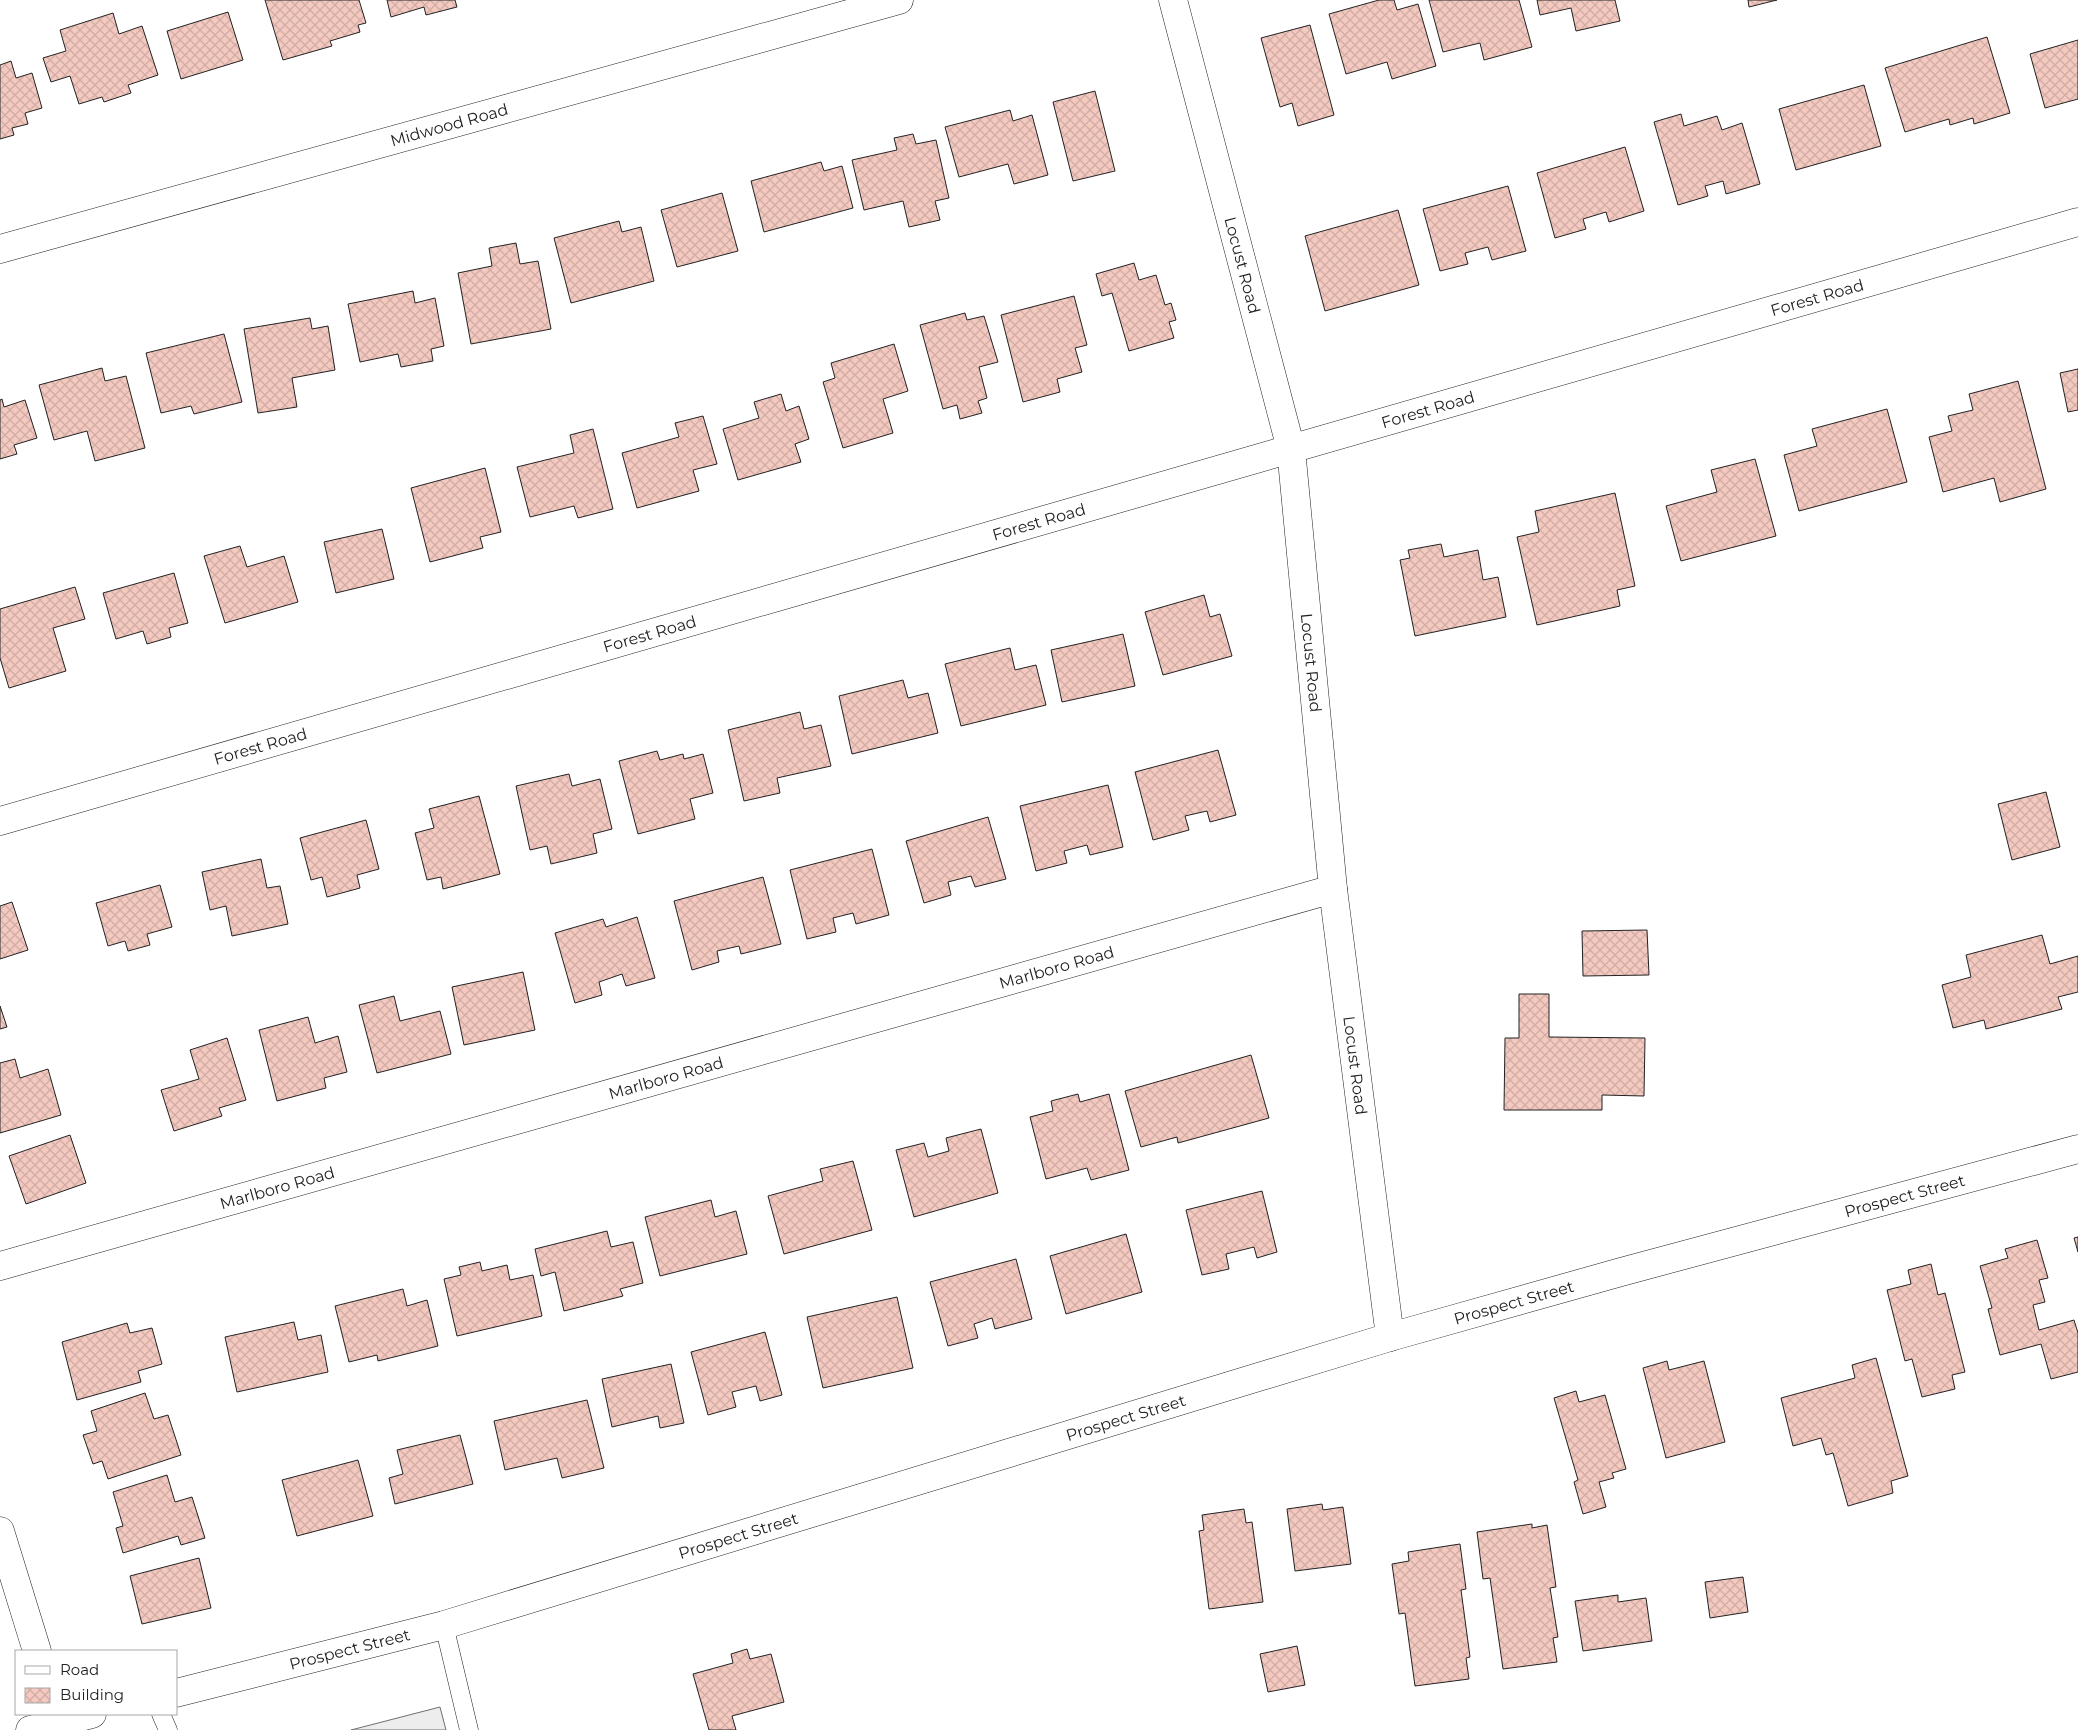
<svg xmlns="http://www.w3.org/2000/svg" width="2078" height="1730" viewBox="0 0 2078 1730" font-family="Montserrat,sans-serif">
  <style>
    .parking { fill: #ededed; stroke: #6f6f6f }
    .building { fill: url(#building-cross-hatch); stroke: #222 }
    .lines { fill: none; stroke-linecap: round; stroke-linejoin: round }
    .lane-casing { stroke: #222; stroke-width: 19 }
    .street-casing { stroke: #222; stroke-width: 29 }
    .secondary-casing { stroke: #222; stroke-width: 29 }
    .lane { stroke: #fff; stroke-width: 18 }
    .street { stroke: #fff; stroke-width: 28 }
    .secondary { stroke: #fff; stroke-width: 28 }
    .labels { text-anchor: middle; stroke-width: 4; stroke-linejoin: round; paint-order: stroke }
    .street-label { font-size: 16px; fill: #222; stroke: #fff }
  </style>
  <defs>
    <pattern id="building-cross-hatch" width="8" height="8" patternUnits="userSpaceOnUse" patternTransform="scale(1.25)"><rect width="8" height="8" fill="#f3c9c0"/><path d="M0 0l8 8M0 8l8-8" fill="none" stroke="#d0aca5"/></pattern>
  </defs>
  <rect width="100%" height="100%" fill="#fff"/>
  <polygon class="parking" points="440,1707 446,1730 351,1730"/>
  <g class="building">
    <polygon points="265,0 359,0 366,23 358,25 360,32 330,41 332,46 283,60"/>
    <polygon points="387,0 455,0 457,7 426,15 424,7 391,17"/>
    <polygon points="1379,0 1394,0 1397,10 1418,4 1436,66 1392,79 1387,62 1346,74 1329,14"/>
    <polygon points="1429,0 1519,0 1532,47 1484,60 1480,43 1443,52"/>
    <polygon points="1537,0 1615,0 1620,21 1576,31 1571,8 1540,15"/>
    <polygon points="1748,0 1777,0 1749,7"/>
    <polygon points="228,12 243,60 181,79 167,31"/>
    <polygon points="113,13 119,34 142,26 158,75 128,85 131,93 104,102 102,97 79,104 70,76 51,82 43,58 66,51 60,30"/>
    <polygon points="1310,25 1334,115 1298,126 1292,103 1280,107 1261,38"/>
    <polygon points="1987,37 2010,113 1974,124 1973,118 1950,125 1949,119 1905,132 1885,68"/>
    <polygon points="2078,40 2078,99 2045,108 2030,54"/>
    <polygon points="11,61 16,78 32,73 42,108 25,113 28,124 12,128 14,135 0,139 0,65"/>
    <polygon points="1864,85 1881,146 1796,170 1779,109"/>
    <polygon points="1095,91 1115,171 1073,181 1053,102"/>
    <polygon points="1010,110 1013,121 1032,115 1048,175 1014,184 1008,164 959,177 945,127"/>
    <polygon points="1681,114 1684,126 1717,116 1722,130 1742,123 1760,184 1726,194 1723,181 1705,186 1708,196 1678,205 1654,122"/>
    <polygon points="913,134 916,144 936,140 949,198 935,201 940,220 909,227 903,201 864,210 852,160 897,150 894,138"/>
    <polygon points="1625,147 1644,211 1609,222 1606,212 1583,219 1586,229 1555,238 1537,173"/>
    <polygon points="821,162 824,171 842,166 853,208 764,232 751,181"/>
    <polygon points="1508,186 1526,251 1492,260 1488,247 1465,253 1468,264 1440,271 1423,209"/>
    <polygon points="722,193 738,251 677,267 661,210"/>
    <polygon points="1398,210 1419,285 1325,311 1305,236"/>
    <polygon points="619,221 622,232 641,227 654,281 571,303 554,238"/>
    <polygon points="516,243 520,264 538,261 551,329 471,344 458,273 492,266 489,248"/>
    <polygon points="1134,263 1139,280 1156,275 1165,305 1171,303 1176,320 1169,322 1174,338 1129,351 1112,293 1102,296 1096,274"/>
    <polygon points="413,291 415,303 435,298 444,346 431,349 433,361 401,367 398,354 360,362 348,304"/>
    <polygon points="1074,296 1087,345 1075,348 1082,372 1057,379 1060,392 1023,402 1001,315"/>
    <polygon points="965,313 967,320 984,316 998,362 979,367 987,398 978,401 982,413 960,419 957,405 943,409 920,325"/>
    <polygon points="310,318 312,329 328,326 335,370 292,378 297,407 258,413 244,329"/>
    <polygon points="224,334 242,402 194,414 191,406 161,413 146,353"/>
    <polygon points="894,344 908,391 883,399 893,433 843,448 823,382 835,378 831,363"/>
    <polygon points="102,368 105,381 126,376 145,448 95,461 87,431 54,440 39,385"/>
    <polygon points="2078,369 2078,410 2068,412 2060,373"/>
    <polygon points="2018,381 2046,489 2000,502 1994,478 1943,492 1929,437 1952,431 1948,416 1973,410 1969,394"/>
    <polygon points="781,394 786,411 799,406 809,439 795,444 801,462 738,480 723,429 759,418 754,402"/>
    <polygon points="2,399 4,407 25,400 37,438 14,445 17,454 0,459 0,400"/>
    <polygon points="1887,409 1907,482 1799,511 1784,455 1817,446 1812,429"/>
    <polygon points="703,416 717,464 693,470 699,491 637,508 622,453 679,437 675,423"/>
    <polygon points="593,429 613,509 578,518 574,506 530,517 517,467 574,453 570,435"/>
    <polygon points="1755,459 1776,536 1681,561 1666,506 1717,492 1711,470"/>
    <polygon points="485,468 501,532 480,537 483,548 430,562 411,488"/>
    <polygon points="1615,493 1635,586 1617,590 1620,606 1537,625 1517,537 1539,532 1535,511"/>
    <polygon points="382,529 394,579 336,593 324,542"/>
    <polygon points="1441,544 1444,557 1478,550 1483,580 1498,577 1506,617 1415,636 1400,560 1410,558 1408,550"/>
    <polygon points="240,546 247,567 284,556 298,602 225,623 204,556"/>
    <polygon points="174,573 188,623 169,628 171,637 147,644 143,631 116,639 103,593"/>
    <polygon points="75,587 85,619 53,628 66,671 9,688 0,658 0,609"/>
    <polygon points="1204,595 1210,617 1220,614 1232,656 1163,675 1145,612"/>
    <polygon points="1123,634 1135,686 1062,702 1051,650"/>
    <polygon points="1010,648 1015,670 1036,665 1046,705 961,726 945,664"/>
    <polygon points="903,680 908,698 928,693 938,733 852,754 839,696"/>
    <polygon points="800,712 804,729 821,725 831,766 777,778 780,793 744,801 728,730"/>
    <polygon points="1218,750 1236,815 1210,822 1207,811 1185,816 1189,830 1153,840 1135,772"/>
    <polygon points="657,751 660,760 683,754 684,759 703,754 713,793 690,799 695,819 638,834 619,761"/>
    <polygon points="569,774 572,786 600,779 612,829 593,834 597,853 551,864 547,846 530,850 516,786"/>
    <polygon points="1108,785 1123,847 1090,855 1087,845 1064,851 1067,863 1036,871 1020,806"/>
    <polygon points="2046,792 2060,847 2012,860 1998,804"/>
    <polygon points="479,796 500,874 443,889 441,877 427,880 415,833 434,828 429,809"/>
    <polygon points="988,817 1006,879 975,887 971,876 948,882 951,895 924,903 906,841"/>
    <polygon points="366,820 379,869 357,875 360,888 327,897 322,877 311,880 300,838"/>
    <polygon points="872,849 889,915 856,924 853,913 833,918 836,932 807,939 790,870"/>
    <polygon points="261,859 267,888 280,886 288,924 232,936 226,906 210,910 202,872"/>
    <polygon points="763,877 781,944 741,954 739,946 717,951 719,962 692,970 674,901"/>
    <polygon points="160,885 172,927 147,934 150,945 128,951 125,941 108,946 96,903"/>
    <polygon points="12,902 28,950 0,959 0,906"/>
    <polygon points="637,917 655,978 626,986 622,974 599,982 602,995 575,1003 555,933 603,919 606,927"/>
    <polygon points="1647,930 1649,975 1583,976 1582,931"/>
    <polygon points="2042,935 2050,964 2078,956 2078,992 2058,997 2062,1009 1986,1029 1984,1020 1953,1028 1942,985 1971,977 1966,955"/>
    <polygon points="523,972 535,1030 464,1045 452,987"/>
    <polygon points="1519,994 1549,994 1549,1037 1645,1038 1644,1096 1602,1095 1602,1110 1504,1110 1505,1038 1519,1038"/>
    <polygon points="394,996 400,1021 440,1011 451,1054 377,1073 359,1005"/>
    <polygon points="0,1006 7,1027 0,1029"/>
    <polygon points="308,1017 315,1043 338,1036 347,1072 324,1078 326,1088 277,1101 259,1030"/>
    <polygon points="227,1038 246,1100 219,1108 222,1116 174,1131 161,1090 199,1079 190,1050"/>
    <polygon points="1251,1055 1269,1118 1178,1143 1177,1137 1141,1147 1125,1091"/>
    <polygon points="15,1059 20,1078 48,1069 61,1115 0,1133 0,1063"/>
    <polygon points="1078,1094 1080,1102 1109,1094 1129,1170 1091,1180 1087,1168 1046,1179 1030,1117 1053,1111 1051,1101"/>
    <polygon points="981,1129 998,1193 914,1217 896,1150 924,1143 928,1157 949,1151 946,1138"/>
    <polygon points="70,1135 86,1183 26,1204 9,1156"/>
    <polygon points="853,1161 872,1230 784,1254 768,1196 823,1181 820,1169"/>
    <polygon points="1262,1191 1277,1252 1257,1258 1254,1247 1226,1254 1229,1269 1202,1275 1186,1210"/>
    <polygon points="711,1200 715,1217 736,1211 747,1254 660,1276 645,1217"/>
    <polygon points="607,1231 611,1247 633,1242 643,1283 620,1289 623,1296 564,1311 555,1272 541,1276 535,1249"/>
    <polygon points="1126,1234 1142,1292 1066,1314 1050,1256"/>
    <polygon points="2078,1237 2078,1252 2074,1238"/>
    <polygon points="2037,1240 2048,1278 2039,1280 2045,1302 2033,1305 2039,1330 2074,1320 2078,1333 2078,1372 2051,1379 2041,1344 2000,1355 1988,1309 1992,1308 1980,1266 2008,1258 2005,1249"/>
    <polygon points="1016,1259 1032,1319 995,1329 992,1318 974,1324 978,1338 948,1346 930,1282"/>
    <polygon points="480,1262 482,1271 507,1265 510,1280 533,1275 542,1316 457,1336 444,1279 461,1275 459,1267"/>
    <polygon points="1931,1264 1938,1295 1945,1293 1965,1372 1952,1375 1955,1389 1922,1397 1912,1359 1905,1361 1887,1290 1911,1284 1908,1270"/>
    <polygon points="403,1289 407,1306 427,1300 438,1346 378,1361 377,1355 349,1362 335,1306"/>
    <polygon points="897,1297 913,1368 823,1388 807,1317"/>
    <polygon points="294,1322 298,1340 321,1335 328,1372 237,1392 225,1337"/>
    <polygon points="127,1323 130,1333 152,1328 162,1364 138,1371 141,1382 77,1400 62,1342"/>
    <polygon points="765,1332 782,1395 760,1401 756,1386 732,1392 736,1407 708,1415 691,1352"/>
    <polygon points="1876,1358 1908,1476 1891,1481 1893,1493 1848,1506 1833,1453 1826,1455 1821,1438 1793,1446 1781,1398 1855,1378 1852,1365"/>
    <polygon points="1667,1361 1669,1370 1704,1361 1725,1442 1666,1458 1643,1368"/>
    <polygon points="671,1364 684,1423 660,1428 658,1416 612,1427 602,1379"/>
    <polygon points="1576,1391 1579,1402 1605,1395 1626,1469 1612,1473 1614,1478 1599,1482 1606,1507 1583,1514 1574,1482 1578,1480 1554,1398"/>
    <polygon points="145,1393 154,1419 168,1415 181,1455 108,1479 102,1461 93,1464 83,1435 97,1431 91,1411"/>
    <polygon points="587,1400 604,1468 562,1478 557,1458 505,1470 494,1421"/>
    <polygon points="460,1435 473,1484 395,1504 389,1478 403,1474 397,1450"/>
    <polygon points="358,1460 373,1516 297,1536 282,1480"/>
    <polygon points="167,1475 175,1502 192,1497 205,1538 181,1545 178,1536 123,1553 116,1528 123,1526 113,1492"/>
    <polygon points="1322,1504 1323,1510 1343,1507 1351,1564 1295,1571 1287,1509"/>
    <polygon points="1244,1509 1246,1523 1252,1522 1263,1602 1209,1609 1199,1531 1204,1530 1202,1515"/>
    <polygon points="1532,1524 1532,1528 1547,1525 1556,1587 1550,1588 1558,1637 1553,1638 1557,1662 1503,1669 1490,1578 1483,1579 1477,1532"/>
    <polygon points="1460,1544 1466,1589 1461,1590 1470,1657 1466,1658 1469,1679 1415,1686 1405,1613 1399,1614 1392,1564 1409,1561 1408,1552"/>
    <polygon points="199,1558 211,1608 142,1624 130,1576"/>
    <polygon points="1743,1577 1748,1612 1710,1618 1705,1582"/>
    <polygon points="1618,1595 1618,1602 1646,1598 1652,1641 1583,1651 1575,1601"/>
    <polygon points="1297,1646 1305,1685 1268,1692 1260,1654"/>
    <polygon points="747,1649 750,1659 771,1654 784,1702 732,1716 736,1730 709,1730 693,1674 733,1663 731,1654"/>
  </g>
  <g class="lines">
    <g class="lane-casing">
      <g id="lane">
        <polyline points="444,1625 469,1730"/>
        <polyline points="161,1714 168,1730"/>
      </g>
    </g>
    <g class="street-casing">
      <g id="street">
        <path id="s1" d="M1173,0L1291,449L1333,889L1390,1337"/>
        <path id="s2" d="M0,249L899,0"/>
        <path id="s3" d="M0,821L2078,222"/>
        <path id="s4" d="M0,1266L1333,889"/>
      </g>
    </g>
    <g class="secondary-casing">
      <g id="secondary">
        <polyline points="0,1531 37,1651"/>
        <path id="s5" d="M176,1693L444,1625L1390,1337L1621,1272L2078,1149"/>
        <polyline points="30,1730 92,1714"/>
      </g>
    </g>
    <use href="#lane" class="lane"/>
    <use href="#street" class="street"/>
    <use href="#secondary" class="secondary"/>
  </g>
  <g class="labels">
    <g class="street-label">
      <text dy="6" stroke="none"><textPath href="#s2" startOffset="466">Midwood Road</textPath></text>
      <text dy="6" stroke="none"><textPath href="#s1" startOffset="274">Locust Road</textPath></text>
      <text dy="6" stroke="none"><textPath href="#s3" startOffset="1891">Forest Road</textPath></text>
      <text dy="6" stroke="none"><textPath href="#s3" startOffset="1486">Forest Road</textPath></text>
      <text dy="6" stroke="none"><textPath href="#s3" startOffset="1081">Forest Road</textPath></text>
      <text dy="6" stroke="none"><textPath href="#s3" startOffset="676">Forest Road</textPath></text>
      <text dy="6" stroke="none"><textPath href="#s1" startOffset="679">Locust Road</textPath></text>
      <text dy="6" stroke="none"><textPath href="#s3" startOffset="271">Forest Road</textPath></text>
      <text dy="6" stroke="none"><textPath href="#s4" startOffset="1098">Marlboro Road</textPath></text>
      <text dy="6" stroke="none"><textPath href="#s1" startOffset="1084">Locust Road</textPath></text>
      <text dy="6" stroke="none"><textPath href="#s4" startOffset="692">Marlboro Road</textPath></text>
      <text dy="6" stroke="none"><textPath href="#s4" startOffset="288">Marlboro Road</textPath></text>
      <text dy="6" stroke="none"><textPath href="#s5" startOffset="1799">Prospect Street</textPath></text>
      <text dy="6" stroke="none"><textPath href="#s5" startOffset="1394">Prospect Street</textPath></text>
      <text dy="6" stroke="none"><textPath href="#s5" startOffset="989">Prospect Street</textPath></text>
      <text dy="6" stroke="none"><textPath href="#s5" startOffset="584">Prospect Street</textPath></text>
      <text dy="6" stroke="none"><textPath href="#s5" startOffset="179">Prospect Street</textPath></text>
    </g>
  </g>
  <rect x="15" y="1650" width="162" height="65" fill="#ffffff" stroke="#a7a7a7"/>
  <rect x="25" y="1666" width="25" height="8" fill="#ffffff" stroke="#a7a7a7"/>
  <text x="60" y="1675" font-size="15" fill="#222222">Road</text>
  <rect x="25" y="1688" width="25" height="15" fill="url(#building-cross-hatch)" stroke="#a7a7a7"/>
  <text x="60" y="1700" font-size="15" fill="#222222">Building</text>
</svg>
